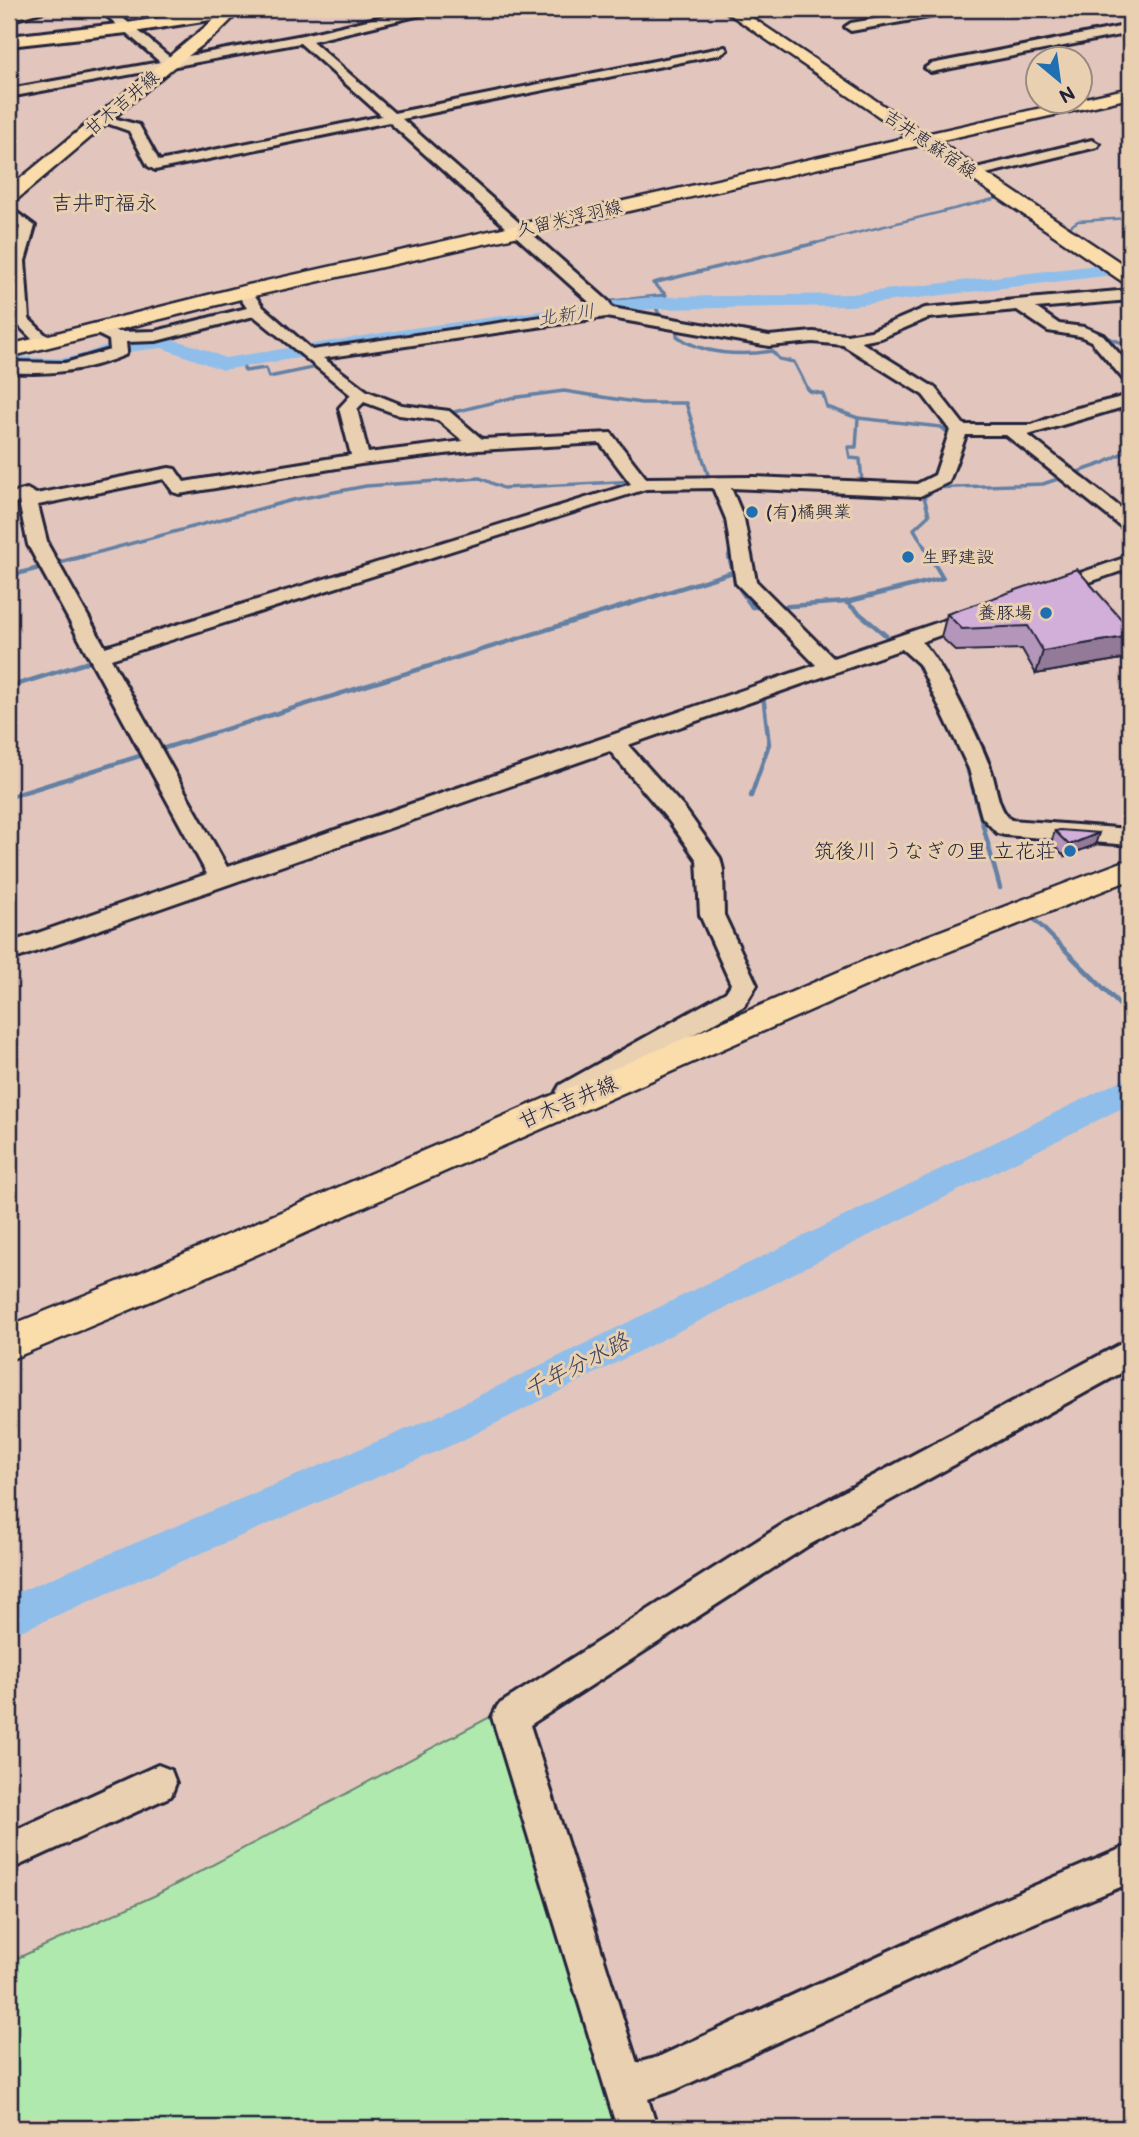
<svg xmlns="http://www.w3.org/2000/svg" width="1139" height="2137" viewBox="0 0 1139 2137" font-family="'Balsamiq Sans','Klee One',sans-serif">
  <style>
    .green { fill: #b0e9ae; stroke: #698674; stroke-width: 2 }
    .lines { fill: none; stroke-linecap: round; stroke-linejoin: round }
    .stream-far3 { stroke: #6480a4; stroke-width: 2.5 }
    .stream-far2 { stroke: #6480a4; stroke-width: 3.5 }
    .stream-far1 { stroke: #6480a4; stroke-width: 4.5 }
    .stream { stroke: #6480a4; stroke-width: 5 }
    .river { fill: #90beea; fill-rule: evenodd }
    .minor-casing { stroke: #22223b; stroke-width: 6 }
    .major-casing { stroke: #22223b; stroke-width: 5 }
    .highway-casing { stroke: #22223b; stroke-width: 6 }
    .minor { fill: #e9d0b1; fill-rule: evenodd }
    .major { fill: #fbddab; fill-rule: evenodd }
    .highway { fill: #fbddab; fill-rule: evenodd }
    .wall { fill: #b596bb; stroke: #22223b; stroke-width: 2 }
    .shaded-wall { fill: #937a98; stroke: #22223b; stroke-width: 2 }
    .building { fill: #d2afd9; stroke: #22223b; stroke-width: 2 }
    .poi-dot { fill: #1f6fb2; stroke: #e9d0b1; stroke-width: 2.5 }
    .labels { text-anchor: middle; stroke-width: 6; stroke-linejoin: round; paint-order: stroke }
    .far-street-label { font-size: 18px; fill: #22223b; stroke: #e9d0b1 }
    .far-poi-label { font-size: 18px; fill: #22223b; stroke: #e9d0b1; text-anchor: start }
    .far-water-label { font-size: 19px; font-style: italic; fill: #38415e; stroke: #e9d0b1 }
    .far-quarter-label { font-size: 21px; fill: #22223b; stroke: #e9d0b1 }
    .poi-label { font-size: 21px; fill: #22223b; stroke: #e9d0b1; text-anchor: end }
    .street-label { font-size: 21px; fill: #22223b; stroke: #e9d0b1 }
    .water-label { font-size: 23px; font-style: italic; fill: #38415e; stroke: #e9d0b1 }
  </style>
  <rect width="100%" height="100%" fill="#e2c6bd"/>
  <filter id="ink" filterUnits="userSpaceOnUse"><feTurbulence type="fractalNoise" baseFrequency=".0143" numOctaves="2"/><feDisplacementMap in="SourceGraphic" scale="14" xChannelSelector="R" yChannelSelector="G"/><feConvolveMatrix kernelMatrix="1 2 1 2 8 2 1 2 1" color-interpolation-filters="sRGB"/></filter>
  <g filter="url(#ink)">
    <polygon class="green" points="503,1710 626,2128 9,2128 9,1962 156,1895"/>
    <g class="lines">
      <g class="stream-far3">
        <polyline points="920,145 1045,230"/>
        <polyline points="1068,228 1078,221 1130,218"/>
        <polyline points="808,245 998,198"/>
      </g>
      <g class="stream-far2">
        <polyline points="605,302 666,295 653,283 816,243"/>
        <polyline points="654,303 662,321"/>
        <path d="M673,326L677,327V336C702,355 742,356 772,351L779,359L794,362L809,391L823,394L827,407L858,418L856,447H848L850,458L860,459L862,483"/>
        <polyline points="1100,335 1130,346"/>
        <polyline points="241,360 245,371 266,368 269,377 317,367 320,369"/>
        <polyline points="450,413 511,398 564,391 641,403 686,403 712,488 728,524"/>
        <polyline points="858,418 941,427 948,433"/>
        <polyline points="929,488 1043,484 1104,463 1130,449"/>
        <polyline points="77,558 293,500 366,486 480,478 503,488 636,481"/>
        <polyline points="729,558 731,533"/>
        <polyline points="931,558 914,529 929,515 924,497 936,489"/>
      </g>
      <g class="stream-far1">
        <polyline points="729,556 736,583 752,607 763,607"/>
        <polyline points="9,576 84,556"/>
        <polyline points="846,602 890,639"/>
        <polyline points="776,607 846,602 943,578 930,556"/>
        <polyline points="901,649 914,658 923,672"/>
        <polyline points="9,687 92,661"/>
        <polyline points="155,751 733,572"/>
        <polyline points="964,756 1000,888"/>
        <polyline points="751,796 769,744 763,695 759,696"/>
        <polyline points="9,797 146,754"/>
        <polyline points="1031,916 1075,960"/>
      </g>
      <polyline class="stream" points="1073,958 1130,1015"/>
      <g class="river">
        <path d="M1130,261V273L850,306L654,309L621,312L413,340L223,370L162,348L126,352L96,363L63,370L9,368V356C27,357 46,359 63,358C82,356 98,348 115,342C154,330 190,342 225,358L413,328L621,300L654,297L850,294Z"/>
        <polygon points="1130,1076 1130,1104 459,1442 9,1636 9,1596 433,1418"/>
      </g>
      <g class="minor-casing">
        <g id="minor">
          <polygon points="30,9 51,9 9,21 9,13"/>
          <path d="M99,9H112L172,59L303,35L415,9H435L433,12L312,41L394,113L725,47L727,50L721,54L402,119L609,302L612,308L769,336L813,332L847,335L871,331L925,308L1130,290V300L1036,308L1059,324L1084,327L1103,335L1130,366V381L1124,380L1091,341L1080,336L1048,331L1017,310L928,318L881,338L861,342L935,388L964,425H1032L1070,410L1130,395V405L1028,435L1130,515V530L1123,528L1006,435H966L949,482L920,496L731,488L744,519L756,581L833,658L969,612H983L986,616L983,620L921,642C940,657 982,744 991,770C997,787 997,808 1011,820L1130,829V845L1005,835L997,833L982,817L969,769L919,664L902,649L628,745L685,809L720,858L723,870L724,915L757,985L744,1006L578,1099L569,1103L560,1099L556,1092L560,1085L726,992L731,984L700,915L697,860L669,821L610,751L9,961V943L207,874L28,545L19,502L9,504V494L27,489L36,494L169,468L175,469L184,482L351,455L339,408L351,395L254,316L156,341L126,342L127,352L125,355C86,371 51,375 9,372V362L65,363L110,350L109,340L87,329L95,324L119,332L156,331L247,308L236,292L244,287L250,289L263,307L312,350L597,309L389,122L155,170L148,166L129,131L95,119L102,115L139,125L159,161L382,116L300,43L9,97V89L160,62ZM606,317L769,346L813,342L843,345L923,395L950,430L935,475L917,484L753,477L646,478L611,433L482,439L449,411L402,405L367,391L323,358ZM364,402L399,415L438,420L463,441L368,453L357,409ZM600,443L631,484L105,647L48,545L38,505L164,479L173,492L179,494L361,464L478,450ZM713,488L726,519L736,583L816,665L227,867L111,659L646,489Z"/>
          <polygon points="933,9 957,9 951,13 851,31 845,27 851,23"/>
          <polygon points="1130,25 1130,33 931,72 925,68 931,64"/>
          <polygon points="1092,140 1099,144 1097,147 973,177 966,173 968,170"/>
          <polygon points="9,207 35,226 25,261 29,319 50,339 52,342 50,345 38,345 13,320 9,291 9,261 20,227 9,218"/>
          <polygon points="1130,556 1130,568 1052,595 1045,593 1042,589 1045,585"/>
          <polygon points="1130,1339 1130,1368 809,1545 530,1725 637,2063 658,2057 989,1905 1130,1845 1130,1883 1015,1931 675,2090 648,2099 657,2128 617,2128 492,1717 498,1705 785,1523"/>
          <polygon points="158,1765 171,1770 176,1783 171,1796 9,1870 9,1833"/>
        </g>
      </g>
      <g class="major-casing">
        <g id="major">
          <polygon points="227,9 242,9 217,34 175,66 15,201 9,202 9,188"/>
          <polygon points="722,9 739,9 926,134 1130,88 1130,98 938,141 1130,269 1130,284 1123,282 921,145 245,298 9,357 9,345 244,286 909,137"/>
          <polygon points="1130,859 1130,880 902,970 156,1299 9,1360 9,1326 130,1277 880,954"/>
        </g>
      </g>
      <g class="highway-casing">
        <polygon id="highway" points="216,9 257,9 248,14 127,33 9,46 9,36 127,23"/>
      </g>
      <use href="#minor" class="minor"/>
      <use href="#major" class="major"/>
      <use href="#highway" class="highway"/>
    </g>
    <g class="wall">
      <polygon points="947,614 1130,629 1130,649 1127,658 1036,674 1022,649 956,651 941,637"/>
      <polygon points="1055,831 1095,845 1065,856 1051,843"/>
    </g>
    <g class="shaded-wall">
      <polygon points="1130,636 1130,649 1127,658 1036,674 1043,651"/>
      <polygon points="1099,833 1095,845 1065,856 1069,845"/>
    </g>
    <g class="building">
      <polygon points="1077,569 1130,629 1130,636 1043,651 1028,626 962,629 947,614"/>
      <polygon points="1060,830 1099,833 1069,845 1055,831"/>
    </g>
  </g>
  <g class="poi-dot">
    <circle cx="752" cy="512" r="7"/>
    <circle cx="908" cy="557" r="7"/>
    <circle cx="1046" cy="613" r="7"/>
    <circle cx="1070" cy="851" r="7"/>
  </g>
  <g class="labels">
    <g class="far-street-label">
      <text transform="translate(122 103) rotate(-40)" y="6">甘木吉井線</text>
      <text transform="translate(930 144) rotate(34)" y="6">吉井恵蘇宿線</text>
      <text transform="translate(569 218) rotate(-13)" y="6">久留米浮羽線</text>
    </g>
    <g class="far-poi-label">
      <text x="766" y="518">(有)橘興業</text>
      <text x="922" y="563">生野建設</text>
      <text x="1032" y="619" text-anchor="end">養豚場</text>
    </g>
    <g class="far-water-label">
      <text transform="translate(566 314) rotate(-8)" y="7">北新川</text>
    </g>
    <g class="far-quarter-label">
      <text x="104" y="210">吉井町福永</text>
    </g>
    <g class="poi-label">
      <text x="1056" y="858">筑後川 うなぎの里 立花荘</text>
    </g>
    <g class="street-label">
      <text transform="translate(568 1102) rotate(-23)" y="7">甘木吉井線</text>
    </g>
    <g class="water-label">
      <text transform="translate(576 1365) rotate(-27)" y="8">千年分水路</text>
    </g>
  </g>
  <rect width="1139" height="2137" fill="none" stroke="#e9d0b1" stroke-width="35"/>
  <rect x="18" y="18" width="1104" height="2102" fill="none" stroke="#22223b" stroke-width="2.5" filter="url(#ink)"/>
  <g transform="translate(1059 80) rotate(151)"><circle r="33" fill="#e9d0b1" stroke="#998a82" stroke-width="2"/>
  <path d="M0-5L12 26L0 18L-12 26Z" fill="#1f6fb2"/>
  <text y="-10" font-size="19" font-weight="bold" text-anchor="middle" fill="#22223b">N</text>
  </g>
</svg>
